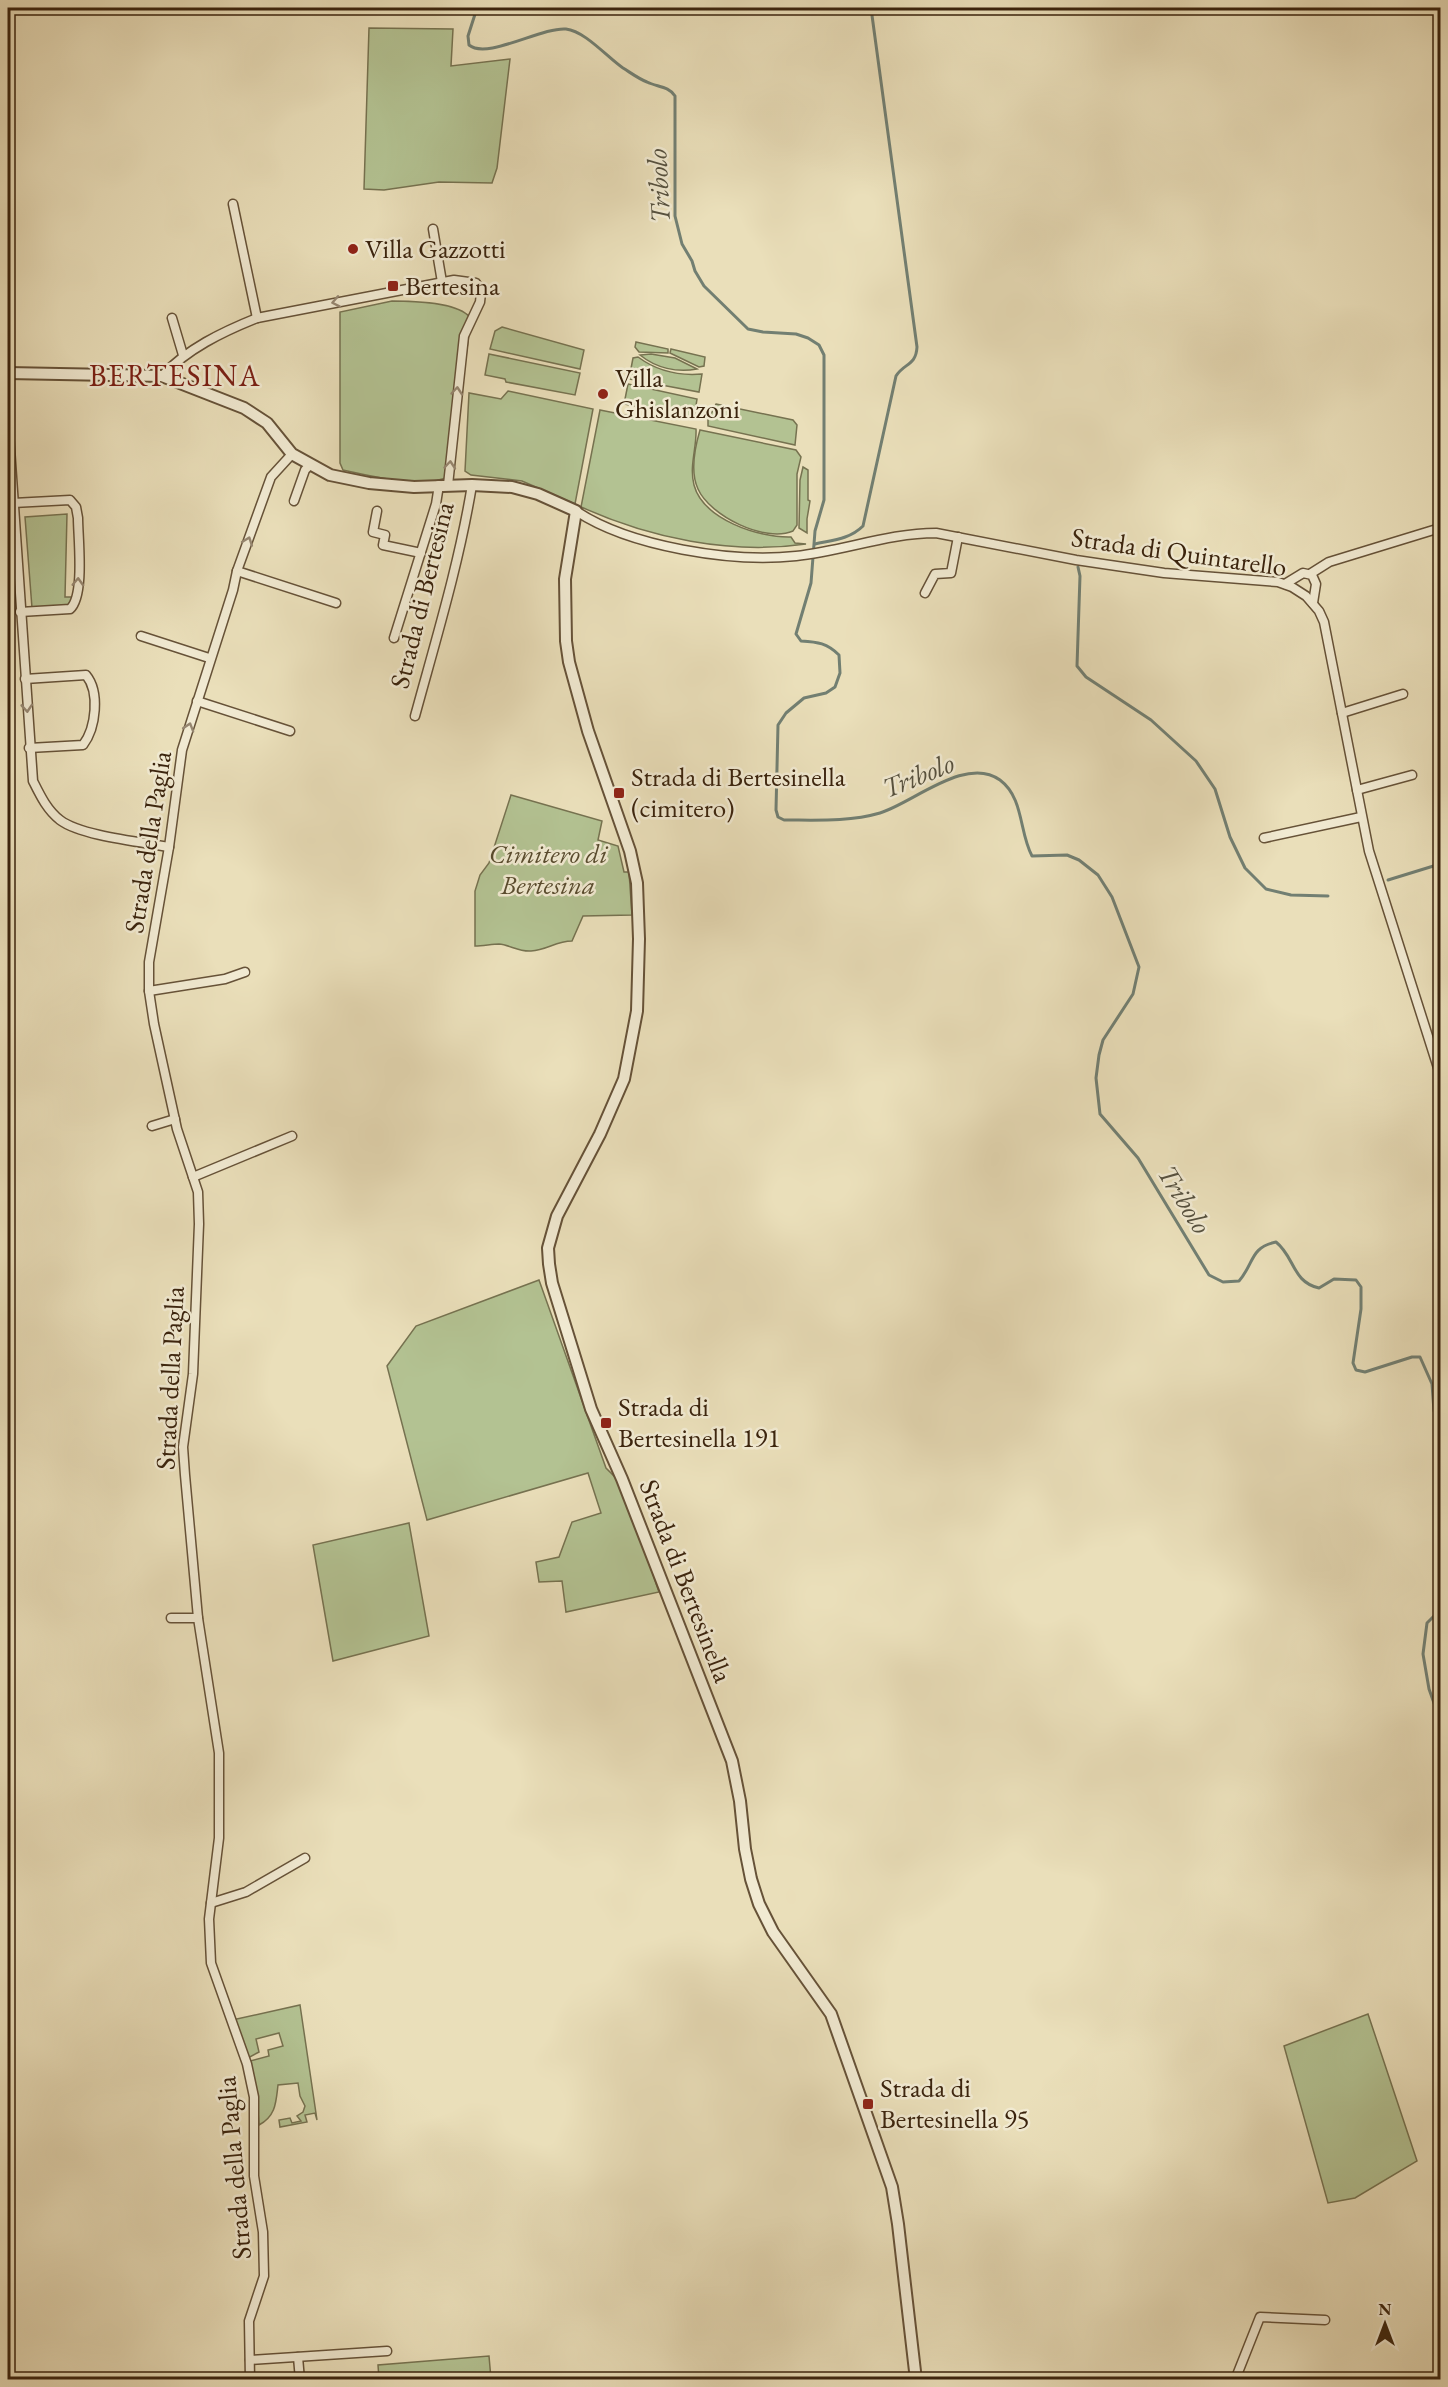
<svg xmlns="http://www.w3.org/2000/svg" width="1448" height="2387" viewBox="0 0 1448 2387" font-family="'EB Garamond',serif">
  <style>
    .green { fill: #b3c292; stroke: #767250; stroke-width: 1.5 }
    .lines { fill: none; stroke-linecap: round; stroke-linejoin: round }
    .stream { stroke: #727f72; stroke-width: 3 }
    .minor-casing { stroke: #665238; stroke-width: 11 }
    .tertiary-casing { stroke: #665238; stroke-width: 14 }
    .minor { stroke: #f1ead2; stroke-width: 8 }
    .tertiary { stroke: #f1ead2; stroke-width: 10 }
    .oneway { stroke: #968670 }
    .poi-dot { fill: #8f2418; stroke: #f1ead2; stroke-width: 2 }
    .labels { text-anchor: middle; stroke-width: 5; stroke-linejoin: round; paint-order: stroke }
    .poi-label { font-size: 27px; fill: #3a230d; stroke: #f1ead2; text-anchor: start }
    .street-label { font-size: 27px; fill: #3a230d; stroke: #f1ead2 }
    .park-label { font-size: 27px; font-style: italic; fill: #584b2e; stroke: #f1ead2 }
    .water-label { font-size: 28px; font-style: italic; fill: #56513f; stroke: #f1ead2 }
    .quarter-label { font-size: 30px; letter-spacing: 1.5px; fill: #7a1f14; stroke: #f1ead2 }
  </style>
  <rect width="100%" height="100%" fill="#eadfba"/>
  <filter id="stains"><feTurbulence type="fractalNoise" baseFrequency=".00333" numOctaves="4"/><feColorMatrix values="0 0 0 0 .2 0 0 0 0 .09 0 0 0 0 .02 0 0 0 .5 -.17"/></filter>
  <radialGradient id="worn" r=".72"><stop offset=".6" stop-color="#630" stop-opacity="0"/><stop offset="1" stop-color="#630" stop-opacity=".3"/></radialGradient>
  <g class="green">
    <polygon points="369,28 453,29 451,66 510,59 497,168 492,183 439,182 384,190 364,189"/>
    <path d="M392,301C410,301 461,302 471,319L450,476C423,490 372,476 343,470L340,463V312Z"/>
    <polygon points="502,327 584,350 580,369 490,349 495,331"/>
    <polygon points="636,342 668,349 668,353 639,352 635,347"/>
    <polygon points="671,349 705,357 704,366 699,367 670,353"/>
    <polygon points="489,354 580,373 575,395 506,382 505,379 485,375"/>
    <path d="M651,354L675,358L697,369C677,373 656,368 640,355Z"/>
    <path d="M638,357C657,371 679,376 702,374L699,392L629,379L633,358Z"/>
    <polygon points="628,384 697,399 694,418 624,404"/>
    <polygon points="508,391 593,409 575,504 522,481 471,475 465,471 469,393 501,399"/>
    <polygon points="716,404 793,420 797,425 795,445 708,426 708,420"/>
    <path d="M600,410L696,429C697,447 689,466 694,485C703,519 758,538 791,537L795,543L806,544C730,555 650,538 581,507Z"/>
    <path d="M700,430L796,450L801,457L797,474V525L793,531C765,543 710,516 698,489C690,472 695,447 700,430Z"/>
    <polygon points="803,467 808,470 808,500 810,501 807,519 807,533 799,528 800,480"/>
    <polygon points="67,514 65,597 74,597 70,605 32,608 25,517"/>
    <path d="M511,795L602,821L598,840L618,846L624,872H629L632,915L583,916L572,941C556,941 547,950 531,951C519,952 510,945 499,944C492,944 483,946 475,946V891L480,875L489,863Z"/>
    <polygon points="539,1280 606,1468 622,1484 659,1592 566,1612 562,1581 539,1582 536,1562 559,1557 572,1522 601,1513 588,1473 427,1520 387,1366 416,1326"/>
    <polygon points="409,1523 429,1636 333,1661 313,1545"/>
    <path d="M300,2005L317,2120L315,2113L305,2115L307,2122L280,2127L279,2120L290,2118L292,2123L301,2121L297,2116L303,2112L305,2106L300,2096L298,2083L278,2085C276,2102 276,2116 259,2125L257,2098L250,2061L269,2056L268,2050L283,2046L279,2033L256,2039L259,2052L248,2058L232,2020Z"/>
    <polygon points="1368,2014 1417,2161 1355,2198 1328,2203 1284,2046"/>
    <polygon points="489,2356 491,2379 379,2379 378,2365"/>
  </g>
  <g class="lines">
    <g class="stream">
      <path d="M477,8L468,36L469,45C487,60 541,27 566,29C585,31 608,58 623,68C631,73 639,79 647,82C657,87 669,86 675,96V216L682,244L692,261L695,271L704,286L748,329L763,332L796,334L808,338L819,345L824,355V500L815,531L811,583L796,634L801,641C818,642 827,643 839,655L840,673L835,687L826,693L804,698L786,713L778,725L776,810L778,817L784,820C816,820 849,822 880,813C913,803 966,755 1000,780C1024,798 1019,832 1032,856L1067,855L1079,860L1098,875L1112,897L1139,967L1133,994L1103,1040L1099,1055L1096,1078L1100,1114L1138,1158L1209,1275L1223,1282L1239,1281C1254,1264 1250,1247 1276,1242C1295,1257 1292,1282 1319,1288L1334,1279L1356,1280L1361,1287V1309L1353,1363L1356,1370L1365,1372L1412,1357H1420L1432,1384L1434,1411L1440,1426"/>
      <path d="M815,544C833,540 850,539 863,526L896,376C904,363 916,366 917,347L871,8"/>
      <polyline points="1078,567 1080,576 1077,666 1086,677 1151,720 1196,761 1215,789 1230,837 1245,868 1266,889 1291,895 1328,896"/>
      <polyline points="1388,880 1440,864"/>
      <polyline points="1440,1612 1437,1613 1427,1623 1423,1654 1429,1689 1440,1720"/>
    </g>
    <g class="minor-casing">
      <g id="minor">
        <polyline points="233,204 257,318"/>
        <polyline points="433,229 442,282"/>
        <polyline points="172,318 183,355"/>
        <path d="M162,376C187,349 222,332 257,318L454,280L476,283L481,293L480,302L464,336L448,485"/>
        <path d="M8,419L33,781C40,795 47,810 60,820C81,836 142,842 169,847"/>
        <polyline points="294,501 305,470 310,465"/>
        <path d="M13,503L70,500L76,507L78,518C78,538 85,596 70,609L20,612"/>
        <polyline points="377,511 373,532 385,535 383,545 421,553"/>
        <path d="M576,511C630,547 733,563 796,556C843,551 889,533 936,533L1076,560L1164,573L1278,582L1292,587L1306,596L1319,611L1324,622L1369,851L1440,1074"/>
        <polyline points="237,571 336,603"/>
        <polyline points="1310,574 1329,562 1440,528"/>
        <polyline points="1285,584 1303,573 1312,575 1316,584 1313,603"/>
        <polyline points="925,593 935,574 951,573 958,537"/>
        <polyline points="141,636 209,658"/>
        <polyline points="394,638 436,504 439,485"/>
        <path d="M25,679L86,675C100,692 96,728 83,745L29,748"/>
        <polyline points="197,701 290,731"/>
        <polyline points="1342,713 1403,694"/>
        <path d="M415,716C436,639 459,564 472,485"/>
        <polyline points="1357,790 1412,775"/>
        <polyline points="1264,838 1361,817"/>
        <polyline points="149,991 225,979 245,972"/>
        <polyline points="152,1126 175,1119"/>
        <polyline points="193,1177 292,1136"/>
        <polyline points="171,1618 198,1618"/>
        <polyline points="211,1903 246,1892 305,1858"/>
        <polyline points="298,2357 300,2380"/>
        <polyline points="250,2360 387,2351"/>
        <polyline points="250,2380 249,2321 264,2276 263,2232 254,2176 254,2097 247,2064 211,1963 209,1919 219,1838 219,1753 198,1618 185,1475 183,1447 193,1374 199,1224 198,1192 177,1129 154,1024 149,991 149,962 169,847 182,750 233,590 237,571 271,477 292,454"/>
        <polyline points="1235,2380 1260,2317 1325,2320"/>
      </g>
    </g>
    <g class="tertiary-casing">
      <polyline id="tertiary" points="8,373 162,376 244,408 267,423 292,454 330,475 369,483 414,487 472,485 512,487 538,494 576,511 565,579 566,641 569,662 588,731 630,851 637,883 639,939 637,1011 624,1079 600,1134 557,1216 548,1248 549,1264 552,1283 591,1409 622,1479 732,1761 740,1801 745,1849 751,1879 759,1904 773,1932 831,2014 892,2187 898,2224 916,2380"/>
    </g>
    <use href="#minor" class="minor"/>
    <use href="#tertiary" class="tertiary"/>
  </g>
  <defs><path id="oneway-chevron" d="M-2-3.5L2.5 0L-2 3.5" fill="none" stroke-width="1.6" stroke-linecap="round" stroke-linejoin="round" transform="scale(1.5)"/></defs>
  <g class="oneway">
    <use href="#oneway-chevron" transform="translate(336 302) rotate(169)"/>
    <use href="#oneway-chevron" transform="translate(457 391) rotate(-85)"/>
    <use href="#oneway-chevron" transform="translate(450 465) rotate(-85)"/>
    <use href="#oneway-chevron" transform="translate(248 541) rotate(-70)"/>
    <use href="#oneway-chevron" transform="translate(78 582) rotate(-88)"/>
    <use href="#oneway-chevron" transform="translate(27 708) rotate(86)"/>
    <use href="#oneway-chevron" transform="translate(189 727) rotate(-73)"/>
  </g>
  <g class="poi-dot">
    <circle cx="353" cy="249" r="6"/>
    <rect x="387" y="280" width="12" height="12" rx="3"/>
    <circle cx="603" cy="394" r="6"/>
    <rect x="613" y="787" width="12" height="12" rx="3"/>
    <rect x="600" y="1417" width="12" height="12" rx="3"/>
    <rect x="862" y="2098" width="12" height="12" rx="3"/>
  </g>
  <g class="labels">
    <g class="poi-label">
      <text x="365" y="258">Villa Gazzotti</text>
      <text x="405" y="295">Bertesina</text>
      <text x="615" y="387">Villa<tspan x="615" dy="31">Ghislanzoni</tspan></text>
      <text x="631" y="786">Strada di Bertesinella<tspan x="631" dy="31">(cimitero)</tspan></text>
      <text x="618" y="1416">Strada di<tspan x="618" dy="31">Bertesinella 191</tspan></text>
      <text x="880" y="2097">Strada di<tspan x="880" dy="31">Bertesinella 95</tspan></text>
    </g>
    <g class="street-label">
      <text transform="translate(1179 552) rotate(8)" y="9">Strada di Quintarello</text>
      <text transform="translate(422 595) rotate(-76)" y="9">Strada di Bertesina</text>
      <text transform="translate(148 842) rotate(-81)" y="9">Strada della Paglia</text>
      <text transform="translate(170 1378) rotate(-87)" y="9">Strada della Paglia</text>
      <text transform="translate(686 1581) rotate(69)" y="9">Strada di Bertesinella</text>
      <text transform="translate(234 2168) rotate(-95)" y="9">Strada della Paglia</text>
    </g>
    <g class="park-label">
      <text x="548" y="863">Cimitero di<tspan x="548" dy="31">Bertesina</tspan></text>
    </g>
    <g class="water-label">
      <text transform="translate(658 186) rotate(-93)" y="10">Tribolo</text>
      <text transform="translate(918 775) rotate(-22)" y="10">Tribolo</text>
      <text transform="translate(1185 1199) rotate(58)" y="10">Tribolo</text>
    </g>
    <g class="quarter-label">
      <text x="175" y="386">BERTESINA</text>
    </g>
  </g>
  <rect width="1448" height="2387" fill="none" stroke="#eadfba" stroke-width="30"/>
  <rect x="9" y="9" width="1430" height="2369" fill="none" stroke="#3a230d" stroke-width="3"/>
  <rect x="15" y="15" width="1418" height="2357" fill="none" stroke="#3a230d" stroke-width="1.5"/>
  <g transform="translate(1385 2324)" stroke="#f1ead2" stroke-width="4.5" paint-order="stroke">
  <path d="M0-4.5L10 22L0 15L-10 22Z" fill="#3a230d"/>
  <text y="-9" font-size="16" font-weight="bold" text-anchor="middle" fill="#3a230d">N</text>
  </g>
  <rect width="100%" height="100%" filter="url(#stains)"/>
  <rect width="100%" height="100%" fill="url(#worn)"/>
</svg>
